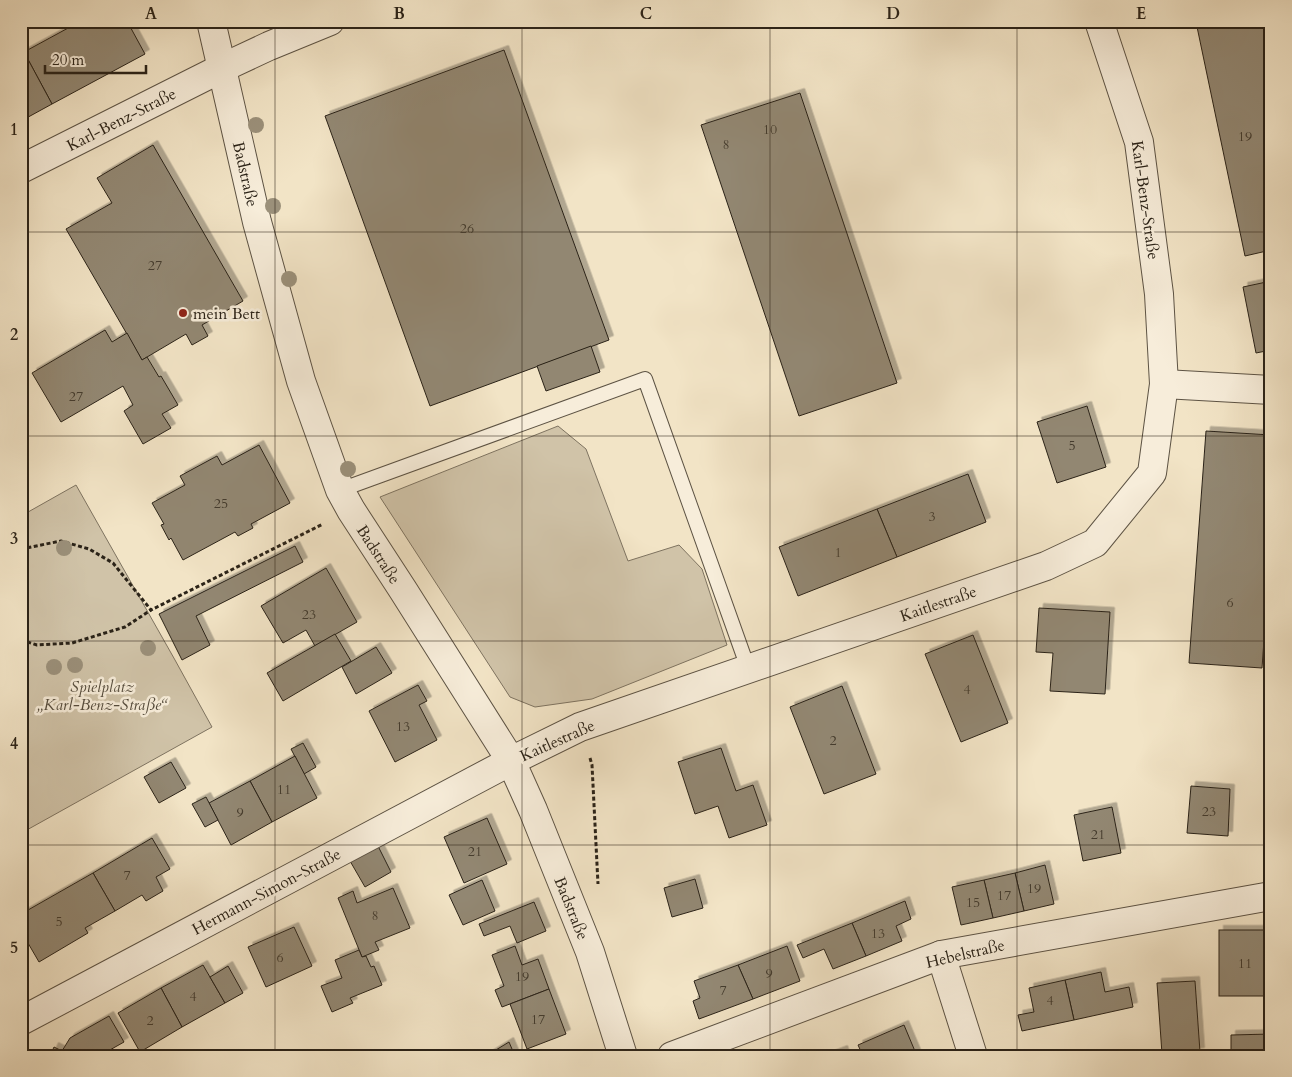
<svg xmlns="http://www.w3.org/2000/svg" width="1292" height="1077" viewBox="0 0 1292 1077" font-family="Cardo,serif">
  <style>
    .green { fill: #d0c3a8; stroke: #7e7360 }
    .building { fill: #928772; stroke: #2b2318; filter: url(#shadow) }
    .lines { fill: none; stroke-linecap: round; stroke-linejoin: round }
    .service-casing { stroke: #5d5344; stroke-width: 16 }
    .minor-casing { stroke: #5d5344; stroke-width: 30 }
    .path { stroke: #2b2318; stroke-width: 3; stroke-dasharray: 4 2.5; stroke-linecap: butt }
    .service { stroke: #f7edda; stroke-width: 14 }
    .minor { stroke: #f7edda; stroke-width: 28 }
    .tree { fill: #9b907a }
    .grid { fill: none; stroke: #2b2318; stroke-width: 1; stroke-opacity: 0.55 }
    .poi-dot { fill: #8f2418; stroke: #f7edda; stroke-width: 2 }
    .labels { text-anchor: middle; stroke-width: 5; stroke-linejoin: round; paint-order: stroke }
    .number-label { font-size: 14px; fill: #453c2e }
    .street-label { font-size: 16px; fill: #2b2318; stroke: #f7edda }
    .poi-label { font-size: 16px; fill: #2b2318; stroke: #f7edda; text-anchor: start }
    .park-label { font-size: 16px; font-style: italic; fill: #544b3c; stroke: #f7edda }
    .neatline { fill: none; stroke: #2b2318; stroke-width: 2 }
    .grid-label { font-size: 16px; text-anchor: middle; font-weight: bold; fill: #2b2318 }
  </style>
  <defs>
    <filter id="shadow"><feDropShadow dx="4.5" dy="-4.5" stdDeviation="0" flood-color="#0004"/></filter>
  </defs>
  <rect width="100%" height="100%" fill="#f2e4c6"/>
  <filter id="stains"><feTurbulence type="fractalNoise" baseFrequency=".004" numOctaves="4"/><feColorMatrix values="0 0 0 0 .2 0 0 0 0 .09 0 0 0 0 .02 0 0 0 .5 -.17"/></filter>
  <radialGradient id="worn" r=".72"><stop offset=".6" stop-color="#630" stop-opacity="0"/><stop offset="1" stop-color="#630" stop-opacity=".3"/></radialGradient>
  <g class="green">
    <polygon points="558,426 586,449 628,561 679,545 702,569 727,645 592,699 535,707 510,697 380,497"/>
    <polygon points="76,485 175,660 212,727 25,831 21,824 21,516"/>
  </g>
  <g class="building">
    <polygon points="81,21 127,21 145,54 52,104 24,52"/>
    <polygon points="1199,21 1271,21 1271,250 1245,256 1196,22"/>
    <polygon points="504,50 609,340 430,406 325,116"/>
    <polygon points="24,52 52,104 21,121 21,54"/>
    <polygon points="800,93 897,383 799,416 701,125"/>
    <polygon points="153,145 243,301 202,325 208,336 192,345 186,334 142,360 66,229 112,203 97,178"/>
    <polygon points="1271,281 1271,350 1256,353 1243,287"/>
    <polygon points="105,330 112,342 127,333 142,360 147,357 159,377 161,376 178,405 162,414 171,428 143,444 124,411 133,405 123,386 61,422 32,373"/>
    <polygon points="591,346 600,372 546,391 537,366"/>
    <polygon points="1087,406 1106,467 1057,483 1037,422"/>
    <polygon points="1206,431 1271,435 1271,542 1262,668 1189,663"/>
    <polygon points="259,445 290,503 251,524 253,528 238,536 235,532 183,560 171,538 169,540 161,525 164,524 152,503 185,485 180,476 217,456 222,465"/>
    <polygon points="968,474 986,522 897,557 877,509"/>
    <polygon points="877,509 897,557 798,596 779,547"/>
    <polygon points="295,546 303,562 196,616 210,645 182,660 159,614"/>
    <polygon points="326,568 357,622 315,646 306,630 283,643 261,606"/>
    <polygon points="1039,608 1110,612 1105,694 1050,691 1053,653 1036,652"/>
    <polygon points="335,634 351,661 283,701 267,673"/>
    <polygon points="973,635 1008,723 961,742 925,654"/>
    <polygon points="376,647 392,673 356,694 342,667"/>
    <polygon points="418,685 427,701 419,705 437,740 395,762 369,711"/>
    <polygon points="842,686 876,774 824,794 790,707"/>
    <polygon points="303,743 316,767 304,774 291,749"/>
    <polygon points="721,748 736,791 753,785 767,825 729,838 718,806 695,814 678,762"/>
    <polygon points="295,756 317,798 272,822 250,781"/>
    <polygon points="171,762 186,788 159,803 144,777"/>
    <polygon points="250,781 272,822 231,845 209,803"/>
    <polygon points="1191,786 1230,789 1228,836 1187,833"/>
    <polygon points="206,797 218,820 205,827 192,804"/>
    <polygon points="1112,807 1121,853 1083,861 1074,815"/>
    <polygon points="487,818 507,864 464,883 444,837"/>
    <polygon points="152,838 170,869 156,877 163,891 146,901 142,895 115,911 93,873"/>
    <polygon points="378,846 391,872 365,887 350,861"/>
    <polygon points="1045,865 1054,904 1024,911 1015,873"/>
    <polygon points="93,873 115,911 85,928 88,933 39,962 21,931 21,914"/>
    <polygon points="1015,873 1024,911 993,918 984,880"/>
    <polygon points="695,879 703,908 672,917 664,888"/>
    <polygon points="482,880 495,911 463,925 449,895"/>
    <polygon points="984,880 993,918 961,925 952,887"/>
    <polygon points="393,888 410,928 375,942 379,950 362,957 338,898 353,891 357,903"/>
    <polygon points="905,901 911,919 896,926 902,941 866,956 852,923"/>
    <polygon points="534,902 546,931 517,943 510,926 484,936 479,924"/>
    <polygon points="852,923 866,956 833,969 824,949 803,958 797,945"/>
    <polygon points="294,927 312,966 266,987 248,947"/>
    <rect x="1219" y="930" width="52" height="66"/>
    <polygon points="515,946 522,965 538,959 549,989 502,1007 495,990 504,986 492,955"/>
    <polygon points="787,946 800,981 753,999 738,965"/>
    <polygon points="359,950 362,957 366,956 371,967 374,966 382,985 350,998 353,1003 332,1012 321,986 342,978 335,960"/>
    <polygon points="203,965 225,1003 182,1027 161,988"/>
    <polygon points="738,965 753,999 699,1019 693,1001 700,998 694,981"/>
    <polygon points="228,966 243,993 225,1003 210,977"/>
    <polygon points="1101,972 1105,992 1129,987 1133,1007 1074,1020 1065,980"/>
    <polygon points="1065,980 1074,1020 1022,1031 1018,1015 1034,1012 1029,988"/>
    <polygon points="1195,981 1200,1052 1162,1054 1157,983"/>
    <polygon points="161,988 182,1027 140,1052 118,1013"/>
    <polygon points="549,989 566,1034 527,1049 510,1004"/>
    <polygon points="109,1016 124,1042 101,1055 96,1053 94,1056 50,1056 54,1047 62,1051 70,1038"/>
    <polygon points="904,1025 917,1056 863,1056 858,1045"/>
    <polygon points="1271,1034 1271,1056 1231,1056 1231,1035"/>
    <polygon points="509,1042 515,1056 486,1056"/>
    <polygon points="843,1050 845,1056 827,1056"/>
  </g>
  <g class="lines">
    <g class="service-casing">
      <polyline id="service" points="340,490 645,379 748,668"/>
    </g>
    <g class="minor-casing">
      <g id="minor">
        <polyline points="211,21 257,222 301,381 340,490 351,510 403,590 511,761 533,810 590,952 623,1056"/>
        <polyline points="21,169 222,68 269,46 330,21"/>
        <polyline points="1164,384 1271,390"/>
        <polyline points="941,955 973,1056"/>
        <polyline points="21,1021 511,761 580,727 1046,566 1095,543 1152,473 1164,384 1159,294 1139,142 1099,21"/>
        <polyline points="672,1056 941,955 1271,896"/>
      </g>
    </g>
    <g class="path">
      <polyline points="21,549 61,541 89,549 113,563 151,610 323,524"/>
      <polyline points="21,640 37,645 72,643 125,627 151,610"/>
      <polyline points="590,758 592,765 598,884"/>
    </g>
    <use href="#service" class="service"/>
    <use href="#minor" class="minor"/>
  </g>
  <g class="tree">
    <circle cx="256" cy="125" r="8"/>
    <circle cx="273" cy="206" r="8"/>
    <circle cx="289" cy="279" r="8"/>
    <circle cx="348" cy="469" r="8"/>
    <circle cx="64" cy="548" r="8"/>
    <circle cx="148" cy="648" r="8"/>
    <circle cx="75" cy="665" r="8"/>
    <circle cx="54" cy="667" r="8"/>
  </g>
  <path class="grid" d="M275,21V1056M522,21V1056M770,21V1056M1017,21V1056M21,232H1271M21,436H1271M21,641H1271M21,845H1271"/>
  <circle class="poi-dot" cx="183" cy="313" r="5"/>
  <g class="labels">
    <g class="number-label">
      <text x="770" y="134">10</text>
      <text x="1245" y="141">19</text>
      <text x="726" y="149">8</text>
      <text x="467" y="233">26</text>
      <text x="155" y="270">27</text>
      <text x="76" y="401">27</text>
      <text x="1072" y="450">5</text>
      <text x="221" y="508">25</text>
      <text x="932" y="521">3</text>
      <text x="838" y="557">1</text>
      <text x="1230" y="607">6</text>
      <text x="309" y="619">23</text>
      <text x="967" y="694">4</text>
      <text x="403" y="731">13</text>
      <text x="833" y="745">2</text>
      <text x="284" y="794">11</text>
      <text x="1209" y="816">23</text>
      <text x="240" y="817">9</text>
      <text x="1098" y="839">21</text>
      <text x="475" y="856">21</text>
      <text x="127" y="880">7</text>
      <text x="1034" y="893">19</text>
      <text x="1004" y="900">17</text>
      <text x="973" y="907">15</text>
      <text x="375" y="920">8</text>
      <text x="59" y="926">5</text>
      <text x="878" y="938">13</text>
      <text x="280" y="962">6</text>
      <text x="1245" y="968">11</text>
      <text x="769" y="978">9</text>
      <text x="522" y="981">19</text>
      <text x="723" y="995">7</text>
      <text x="193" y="1001">4</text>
      <text x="1050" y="1005">4</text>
      <text x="538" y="1024">17</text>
      <text x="150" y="1025">2</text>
    </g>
    <g class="street-label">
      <text transform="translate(121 119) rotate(-27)" y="6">Karl-Benz-Straße</text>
      <text transform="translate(246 174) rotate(77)" y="6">Badstraße</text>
      <text transform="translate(1146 200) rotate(82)" y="6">Karl-Benz-Straße</text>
      <text transform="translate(379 554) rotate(57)" y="6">Badstraße</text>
      <text transform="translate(938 603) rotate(-19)" y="6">Kaitlestraße</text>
      <text transform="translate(557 740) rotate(-24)" y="6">Kaitlestraße</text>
      <text transform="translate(266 891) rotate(-28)" y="6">Hermann-Simon-Straße</text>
      <text transform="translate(572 908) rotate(68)" y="6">Badstraße</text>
      <text transform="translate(965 953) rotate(-13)" y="6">Hebelstraße</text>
    </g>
    <g class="poi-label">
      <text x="193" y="319">mein Bett</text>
    </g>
    <g class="park-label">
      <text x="102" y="692">Spielplatz<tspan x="102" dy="18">„Karl-Benz-Straße“</tspan></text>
    </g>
  </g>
  <rect width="1292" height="1077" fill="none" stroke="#f2e4c6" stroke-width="55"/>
  <path d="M45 65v8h101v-8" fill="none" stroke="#2b2318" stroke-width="2.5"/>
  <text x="52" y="65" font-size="15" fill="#2b2318" stroke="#f7edda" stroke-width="4" paint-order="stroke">20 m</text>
  <rect x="28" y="28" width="1236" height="1022" class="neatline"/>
  <g class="grid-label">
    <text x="151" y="19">A</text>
    <text x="399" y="19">B</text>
    <text x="646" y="19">C</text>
    <text x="893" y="19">D</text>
    <text x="1141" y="19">E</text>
    <text x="14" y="135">1</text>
    <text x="14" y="340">2</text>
    <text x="14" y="544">3</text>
    <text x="14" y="749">4</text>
    <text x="14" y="953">5</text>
  </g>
  <rect width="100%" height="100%" filter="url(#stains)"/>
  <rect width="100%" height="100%" fill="url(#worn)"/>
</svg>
